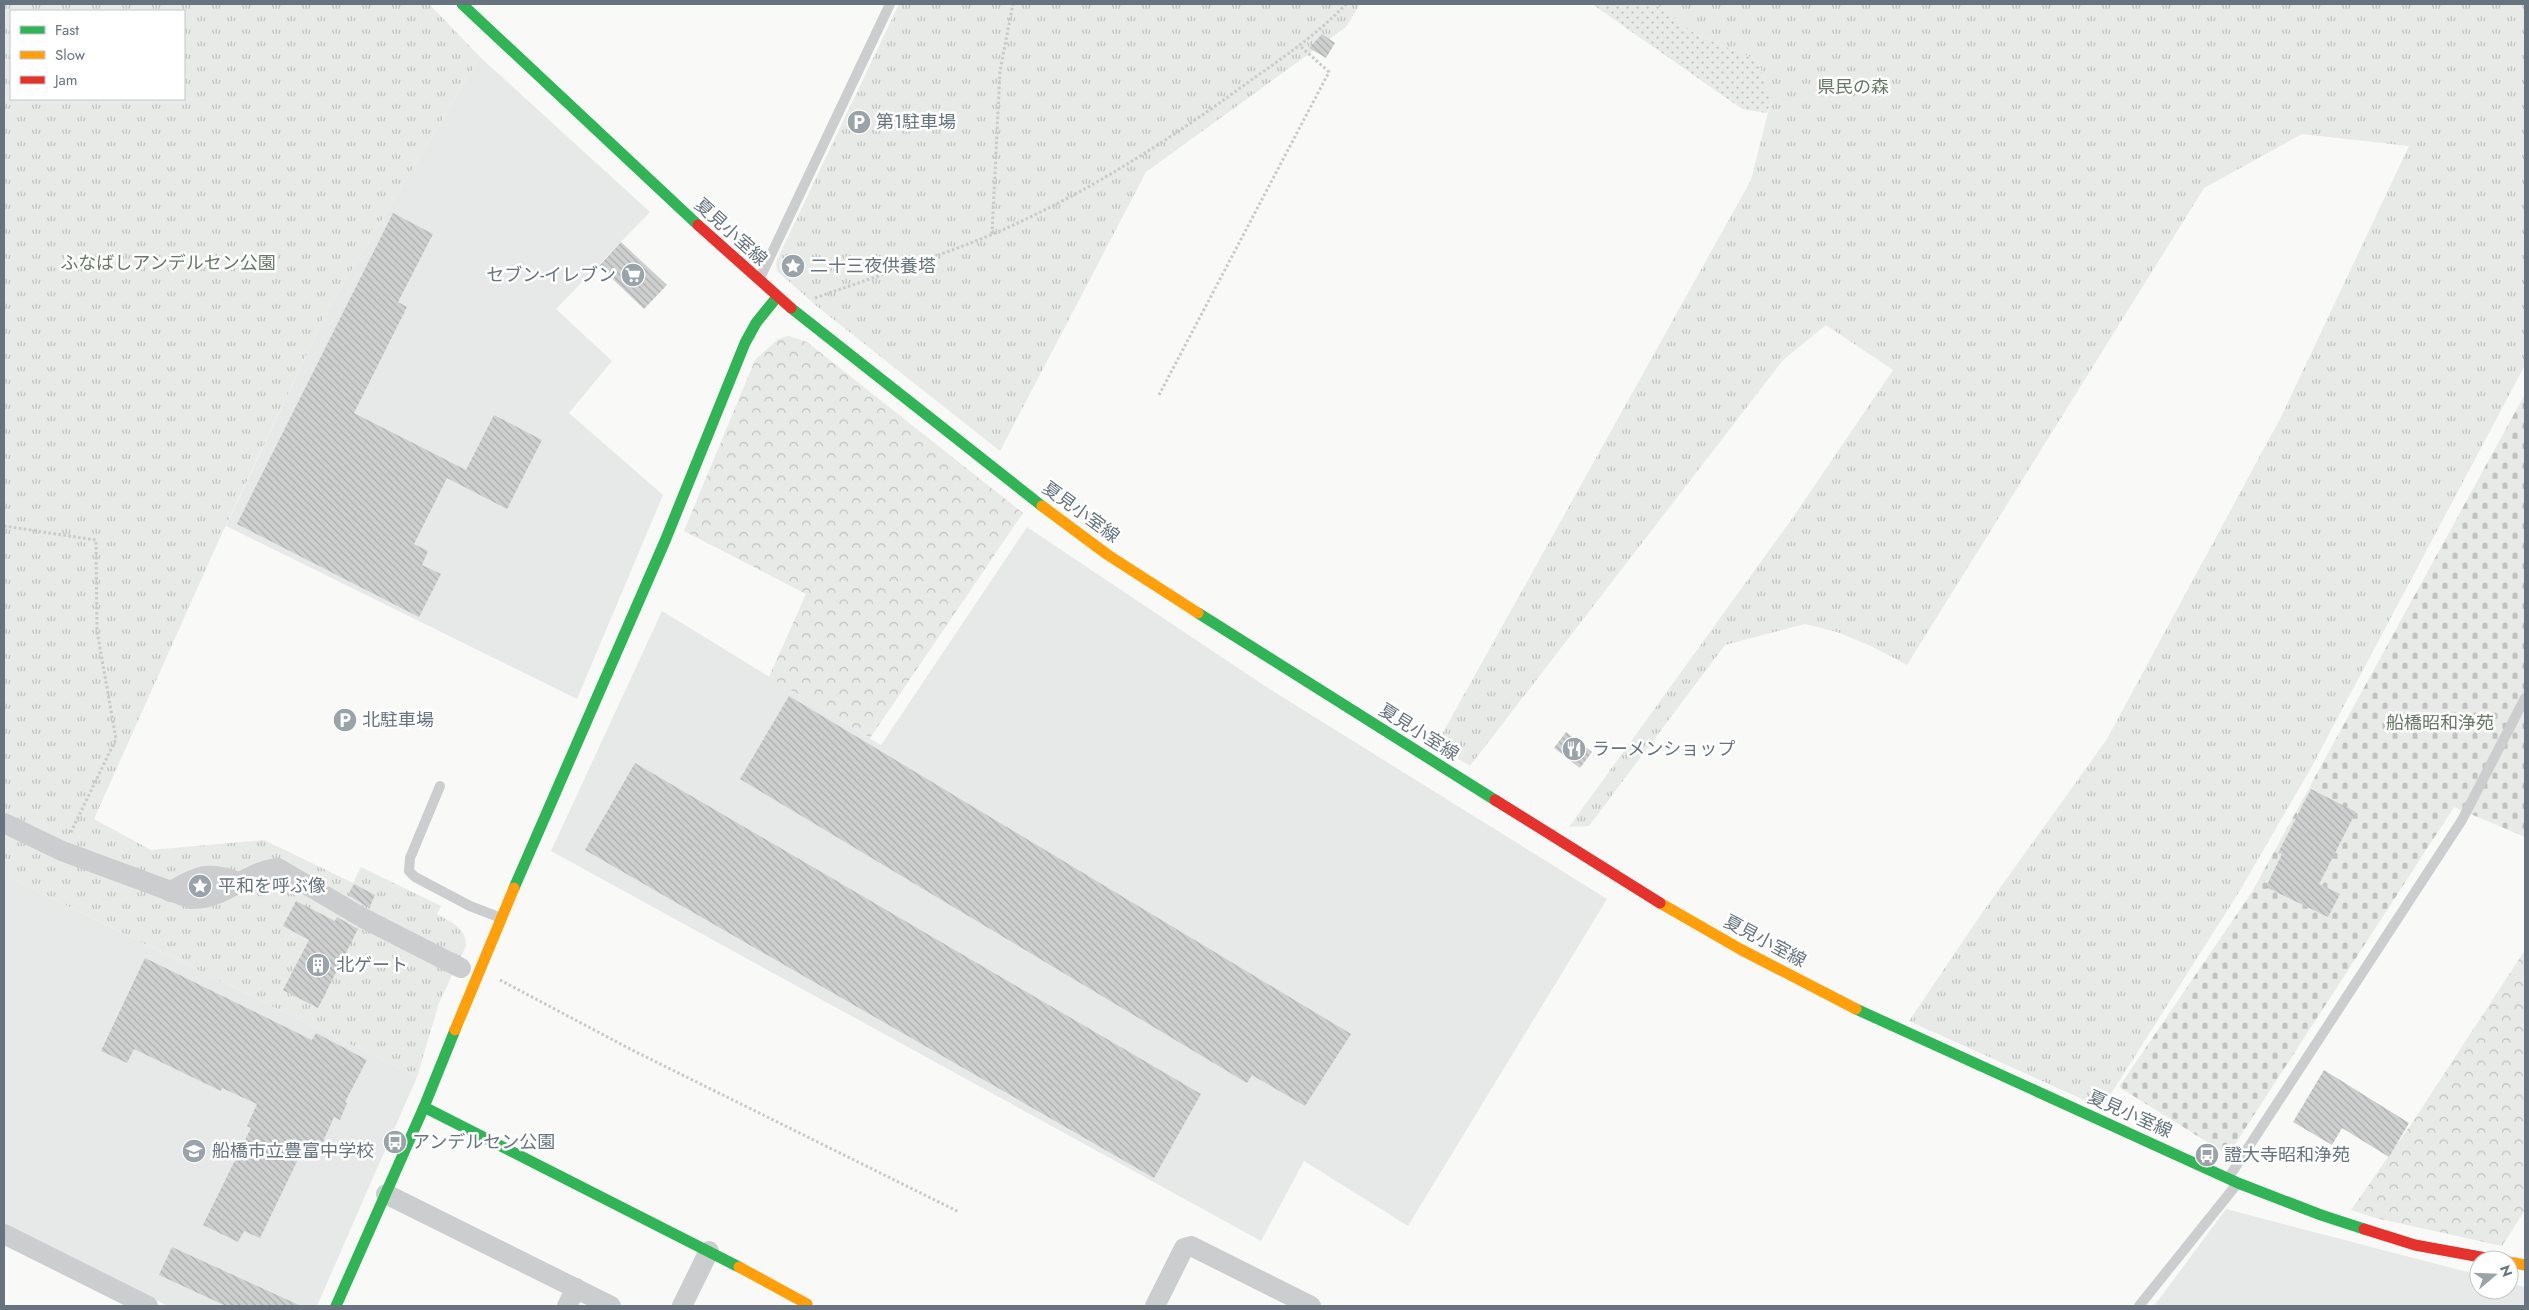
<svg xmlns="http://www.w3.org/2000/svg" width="2529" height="1310" viewBox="0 0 2529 1310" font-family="Jost,'Noto Sans JP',sans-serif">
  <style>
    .built { fill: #e7e9e8 }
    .grass { fill: url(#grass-dots) }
    .forest { fill: url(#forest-crowns) }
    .cemetery { fill: url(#cemetery-stones) }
    .park { fill: url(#park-tufts); fill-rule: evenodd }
    .building { fill: url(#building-back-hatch) }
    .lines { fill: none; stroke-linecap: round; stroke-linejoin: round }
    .path { stroke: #c9cacb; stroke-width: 3; stroke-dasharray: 2.5 2.5; stroke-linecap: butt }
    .lane { stroke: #cbcdce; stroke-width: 10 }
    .street { stroke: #cbcdce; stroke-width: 20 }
    .fast { stroke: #30b455; stroke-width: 11 }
    .slow { stroke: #ff9f0a; stroke-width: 11 }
    .jam { stroke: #e5322d; stroke-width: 11 }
    .labels { text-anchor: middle; stroke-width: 5; stroke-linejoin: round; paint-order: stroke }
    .park-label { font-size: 18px; fill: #687866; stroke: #fff }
    .poi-label { font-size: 18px; fill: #67747f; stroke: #fff; text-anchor: start }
    .street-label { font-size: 18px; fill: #67747f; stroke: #fff }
  </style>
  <defs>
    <pattern id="grass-dots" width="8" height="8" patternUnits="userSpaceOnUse" patternTransform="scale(1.25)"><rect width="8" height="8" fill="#e7eae6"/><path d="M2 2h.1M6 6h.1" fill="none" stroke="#bfc2c0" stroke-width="1.8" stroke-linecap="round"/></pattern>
    <pattern id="forest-crowns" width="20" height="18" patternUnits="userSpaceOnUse" patternTransform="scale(1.25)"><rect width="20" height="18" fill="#e7eae6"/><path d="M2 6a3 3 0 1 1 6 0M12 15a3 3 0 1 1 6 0" fill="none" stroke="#bfc2c0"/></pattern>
    <pattern id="cemetery-stones" width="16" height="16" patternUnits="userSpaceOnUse" patternTransform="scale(1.25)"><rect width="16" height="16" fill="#e7eae6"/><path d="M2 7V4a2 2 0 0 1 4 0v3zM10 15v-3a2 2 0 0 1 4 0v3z" fill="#bfc2c0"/></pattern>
    <pattern id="park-tufts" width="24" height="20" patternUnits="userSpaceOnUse" patternTransform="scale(1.25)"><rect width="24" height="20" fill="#e7eae6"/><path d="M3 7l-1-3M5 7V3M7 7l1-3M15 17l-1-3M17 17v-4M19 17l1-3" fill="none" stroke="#bfc2c0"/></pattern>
    <pattern id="building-back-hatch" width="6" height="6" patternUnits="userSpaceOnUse" patternTransform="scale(1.25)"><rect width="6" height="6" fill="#ced0d0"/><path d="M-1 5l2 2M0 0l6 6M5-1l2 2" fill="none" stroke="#abadae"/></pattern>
  </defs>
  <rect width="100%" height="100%" fill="#f9f9f8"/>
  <g class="built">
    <polygon points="480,57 650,212 556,309 612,361 569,413 663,495 577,699 226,526 328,309"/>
    <polygon points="1027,527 1268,688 1607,899 1408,1226 1304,1161 1261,1241 551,851 662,611 881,745"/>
    <polygon points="4,875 417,1077 317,1306 168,1306 4,1226"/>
    <polygon points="2226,1209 2479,1275 2479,1290 2509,1290 2509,1283 2525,1287 2525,1306 2154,1306"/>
  </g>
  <polygon class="grass" points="1592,4 1656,4 1697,35 1758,60 1771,101 1767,113 1742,109"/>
  <g class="forest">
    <polygon points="788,336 807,342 1023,513 870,738 769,677 806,594 684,531 755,360 778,339"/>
    <polygon points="2525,950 2525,1210 2502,1246 2376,1218 2351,1210 2414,1120"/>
  </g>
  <polygon class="cemetery" points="2525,394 2525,837 2454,807 2228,1155 2119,1087 2252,892"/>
  <g class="park">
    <path d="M4,4H429L480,57L328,309L218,542L94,819L151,850L264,840L353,883L361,867L441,906L437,914C452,923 466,927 466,946L439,1003L417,1077L4,875ZM11,11H184V99H11Z"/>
    <polygon points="899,4 1360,4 1346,27 1146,172 1000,451 819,308 777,271 776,262"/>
    <polygon points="1656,4 2525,4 2525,365 2311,768 2239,892 2102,1108 1909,1021 1982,913 2107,739 2281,417 2409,146 2302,134 2204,188 1907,665 1871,646 1837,632 1805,624 1725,645 1589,826 1569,827 1794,516 1893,370 1826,325 1783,360 1470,766 1436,745 1751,180 1771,101 1758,60 1697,35"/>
  </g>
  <g class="building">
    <polygon points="1322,34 1335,43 1326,58 1309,48"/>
    <polygon points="393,213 433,234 398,302 407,307 354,413 466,470 494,415 542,440 507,509 447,478 414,544 428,551 422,565 441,574 419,617 237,524"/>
    <polygon points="621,242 667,285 644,309 599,266"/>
    <polygon points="789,696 1351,1034 1305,1106 1252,1075 1247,1083 740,779"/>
    <polygon points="1566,732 1592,752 1580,768 1554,748"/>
    <polygon points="635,763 1201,1094 1154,1178 585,850"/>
    <polygon points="2311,789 2356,812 2319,884 2340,894 2328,917 2266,887 2282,854 2278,853"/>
    <polygon points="354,884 375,895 369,908 348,895"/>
    <polygon points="296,901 335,921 337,917 358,929 318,1008 283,990 309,940 283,926"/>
    <polygon points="145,958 312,1040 316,1033 367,1060 345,1102 347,1103 340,1120 334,1117 319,1151 305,1145 260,1238 244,1231 238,1242 203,1225 251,1128 247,1126 257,1104 222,1088 221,1091 134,1049 127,1063 101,1051"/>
    <polygon points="2324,1070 2409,1123 2389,1157 2342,1128 2332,1145 2293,1122"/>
    <polygon points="172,1247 301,1306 226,1306 159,1275"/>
  </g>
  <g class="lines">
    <g class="path">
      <polyline points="992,234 1000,71 1013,4"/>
      <path d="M815,298C874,277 935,258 993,234C1082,196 1165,143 1243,86C1279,60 1316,36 1346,4"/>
      <polyline points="1159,395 1329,72 1299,45"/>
      <polyline points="4,526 96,540 97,631 116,739 70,834"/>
      <polyline points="500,980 632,1050 959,1212"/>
    </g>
    <g class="lane">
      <polyline points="760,278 890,4"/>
      <polyline points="440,786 410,858 409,871 415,877 470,906 501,918"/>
      <polyline points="2229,1177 2462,820 2525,698"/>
      <polyline points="2139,1306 2237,1184"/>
    </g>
    <g class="street">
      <path d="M4,823L62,851L192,899C224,900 246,871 278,868L363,918L461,968"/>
      <path d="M170,892C197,876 208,870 238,882"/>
      <polyline points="386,1194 611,1306"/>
      <polyline points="4,1234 148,1306"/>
      <polyline points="567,1306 576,1288"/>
      <polyline points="682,1306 709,1251"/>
      <polyline points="1155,1306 1184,1248 1191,1246 1311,1306"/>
    </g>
    <g class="fast">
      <polyline points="462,4 698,225"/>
      <polyline points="791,308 1042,506"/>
      <polyline points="1198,613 1495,800"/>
      <polyline points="514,888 665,541 745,343 756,323 777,297"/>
      <polyline points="1856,1009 2238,1183 2321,1215 2364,1229"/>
      <polyline points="424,1107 739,1267"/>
      <polyline points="336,1306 424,1107 455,1030"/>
    </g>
    <g class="slow">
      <polyline points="1042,506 1108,555 1198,613"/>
      <polyline points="1660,903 1740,949 1856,1009"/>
      <polyline points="455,1030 514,888"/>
      <polyline points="2509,1262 2525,1265"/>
      <polyline points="739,1267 807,1304"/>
    </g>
    <g class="jam">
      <polyline points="698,225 791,308"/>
      <polyline points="1495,800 1660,903"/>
      <polyline points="2364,1229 2415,1245 2497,1260"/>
    </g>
  </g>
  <defs>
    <g id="parking-disc" transform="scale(1.25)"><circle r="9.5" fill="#9aa3a9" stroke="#fff"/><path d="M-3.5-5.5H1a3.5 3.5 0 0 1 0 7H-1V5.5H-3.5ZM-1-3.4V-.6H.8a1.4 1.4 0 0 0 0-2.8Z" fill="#fff"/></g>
    <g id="sight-disc" transform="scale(1.25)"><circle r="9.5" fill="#9aa3a9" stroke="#fff"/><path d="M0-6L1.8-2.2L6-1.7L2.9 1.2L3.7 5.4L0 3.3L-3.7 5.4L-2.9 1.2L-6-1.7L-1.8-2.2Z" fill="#fff"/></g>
    <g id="supermarket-disc" transform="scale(1.25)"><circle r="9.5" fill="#9aa3a9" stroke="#fff"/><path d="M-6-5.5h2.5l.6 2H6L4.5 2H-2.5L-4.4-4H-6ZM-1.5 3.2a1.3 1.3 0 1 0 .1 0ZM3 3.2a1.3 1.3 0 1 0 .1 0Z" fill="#fff"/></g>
    <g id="restaurant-disc" transform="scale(1.25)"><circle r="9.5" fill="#9aa3a9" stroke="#fff"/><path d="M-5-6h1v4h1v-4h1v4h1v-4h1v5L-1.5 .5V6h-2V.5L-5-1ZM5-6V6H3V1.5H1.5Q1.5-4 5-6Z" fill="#fff"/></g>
    <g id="building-disc" transform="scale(1.25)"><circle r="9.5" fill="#9aa3a9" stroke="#fff"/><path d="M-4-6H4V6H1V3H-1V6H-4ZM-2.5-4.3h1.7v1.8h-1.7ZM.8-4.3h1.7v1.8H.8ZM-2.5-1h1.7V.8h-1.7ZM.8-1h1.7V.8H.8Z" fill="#fff"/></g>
    <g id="bus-disc" transform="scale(1.25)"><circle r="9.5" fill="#9aa3a9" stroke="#fff"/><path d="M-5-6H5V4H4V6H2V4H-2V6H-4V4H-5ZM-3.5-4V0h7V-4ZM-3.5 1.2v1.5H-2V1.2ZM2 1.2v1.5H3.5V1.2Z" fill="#fff"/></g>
    <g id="school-disc" transform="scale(1.25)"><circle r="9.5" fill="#9aa3a9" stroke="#fff"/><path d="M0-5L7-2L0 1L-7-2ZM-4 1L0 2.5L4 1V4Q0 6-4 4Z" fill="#fff"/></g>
  </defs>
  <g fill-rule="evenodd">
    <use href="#parking-disc" x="859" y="122"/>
    <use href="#sight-disc" x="793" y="266"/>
    <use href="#supermarket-disc" x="633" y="275"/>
    <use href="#parking-disc" x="345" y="720"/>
    <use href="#restaurant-disc" x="1574" y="749"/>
    <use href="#sight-disc" x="200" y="886"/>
    <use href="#building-disc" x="318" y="965"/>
    <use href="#bus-disc" x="395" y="1142"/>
    <use href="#school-disc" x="194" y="1151"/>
    <use href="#bus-disc" x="2207" y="1155"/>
  </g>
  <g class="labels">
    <g class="park-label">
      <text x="1853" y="93">県民の森</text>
      <text x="168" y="269">ふなばしアンデルセン公園</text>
      <text x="2440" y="729">船橋昭和浄苑</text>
    </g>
    <g class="poi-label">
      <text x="876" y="128">第1駐車場</text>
      <text x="810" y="272">二十三夜供養塔</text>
      <text x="616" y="281" text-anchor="end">セブン-イレブン</text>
      <text x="362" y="726">北駐車場</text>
      <text x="1592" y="755">ラーメンショップ</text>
      <text x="218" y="892">平和を呼ぶ像</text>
      <text x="336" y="971">北ゲート</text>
      <text x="412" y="1148">アンデルセン公園</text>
      <text x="212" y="1157">船橋市立豊富中学校</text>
      <text x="2224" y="1161">證大寺昭和浄苑</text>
    </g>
    <g class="street-label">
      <text transform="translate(731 232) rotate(42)" y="6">夏見小室線</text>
      <text transform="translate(1081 512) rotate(36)" y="6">夏見小室線</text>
      <text transform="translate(1419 732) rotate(32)" y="6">夏見小室線</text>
      <text transform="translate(1765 941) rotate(28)" y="6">夏見小室線</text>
      <text transform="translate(2130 1114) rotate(24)" y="6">夏見小室線</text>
    </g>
  </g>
  <rect width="2529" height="1310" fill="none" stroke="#67747f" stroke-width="10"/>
  <rect x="10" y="10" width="175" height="90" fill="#ffffff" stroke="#c2c7cc"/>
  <rect x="20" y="26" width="25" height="8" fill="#30b455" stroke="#c2c7cc"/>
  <text x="55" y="35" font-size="15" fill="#67747f">Fast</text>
  <rect x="20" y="51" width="25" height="8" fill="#ff9f0a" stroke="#c2c7cc"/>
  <text x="55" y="60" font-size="15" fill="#67747f">Slow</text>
  <rect x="20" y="76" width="25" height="8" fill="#e5322d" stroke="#c2c7cc"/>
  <text x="55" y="85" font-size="15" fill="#67747f">Jam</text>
  <g transform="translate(2494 1275) rotate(71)"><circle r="24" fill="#ffffff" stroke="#c2c7cc"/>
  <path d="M0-4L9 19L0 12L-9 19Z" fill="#9aa3a9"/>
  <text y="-8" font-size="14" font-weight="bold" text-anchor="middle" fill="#67747f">N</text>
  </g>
</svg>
